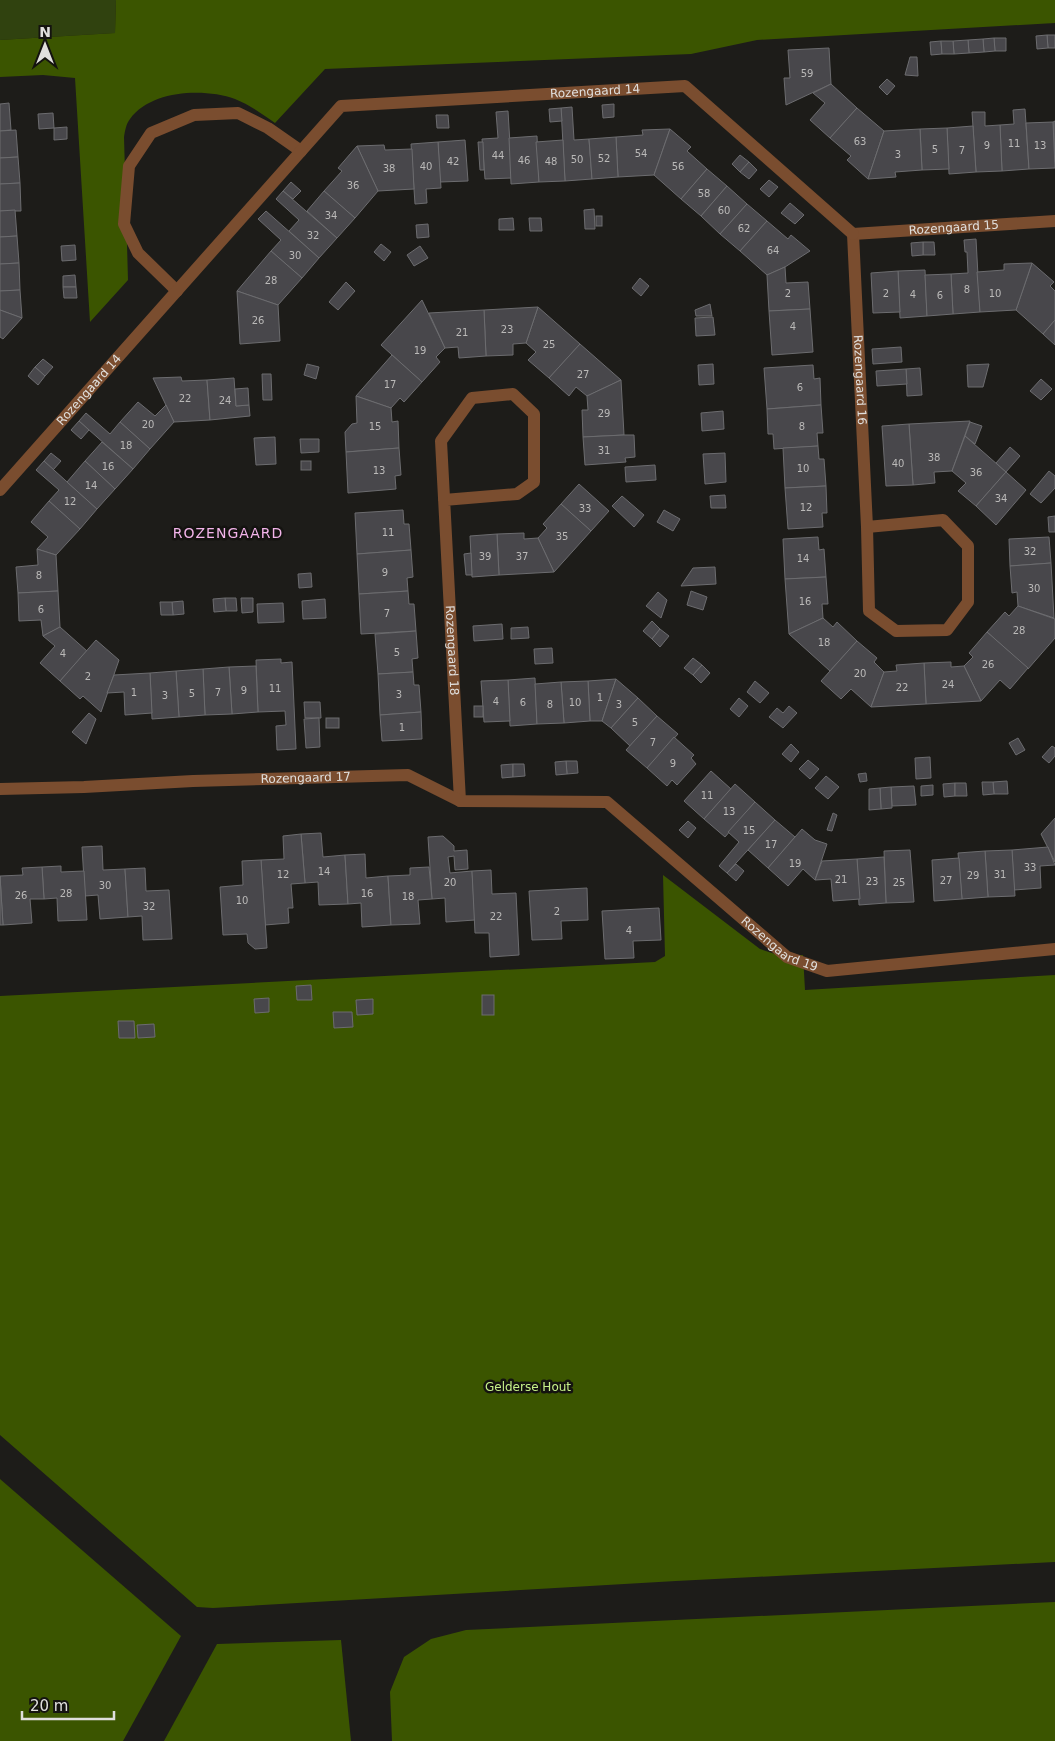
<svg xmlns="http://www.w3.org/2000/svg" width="1055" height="1741" viewBox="0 0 1055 1741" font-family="'DejaVu Sans',sans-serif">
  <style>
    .green { fill: #30420f }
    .forest { fill: #3b5500 }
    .building { fill: #48474b; stroke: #6c6c6f }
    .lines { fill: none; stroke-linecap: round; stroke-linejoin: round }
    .minor { stroke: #7a4d2f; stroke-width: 12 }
    .labels { text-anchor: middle; stroke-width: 5; stroke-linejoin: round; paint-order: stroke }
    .number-label { font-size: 10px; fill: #bab9b8 }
    .street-label { font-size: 12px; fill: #e0dfdd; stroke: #141310 }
    .park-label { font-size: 12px; fill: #c6f089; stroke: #141310 }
    .neighbourhood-label { font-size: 14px; letter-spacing: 1px; fill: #f3b4ea; stroke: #141310 }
  </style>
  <rect width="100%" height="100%" fill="#1d1c19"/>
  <polygon class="green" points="0,0 116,0 115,33 0,40"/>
  <g class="forest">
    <path d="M116,0H1055V23L757,40L691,54L325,69L275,123C262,114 250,105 235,99C204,88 151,90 130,119C126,124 125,131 124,137L128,280L90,322L75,78L43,75L0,77V40L115,33Z"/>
    <polygon points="663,875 760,949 781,956 803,955 805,990 1055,975 1055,1562 676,1581 213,1608 197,1607 0,1435 0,996 655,962 665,956"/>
    <polygon points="0,1479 181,1636 123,1741 0,1741"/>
    <polygon points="1055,1602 1055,1741 392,1741 390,1692 404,1657 431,1639 466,1630"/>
    <polygon points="341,1640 351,1741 164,1741 217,1644"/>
  </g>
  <g class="building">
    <polygon points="1047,35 1055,35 1055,48 1048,48"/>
    <polygon points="1047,35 1048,48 1037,49 1036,36"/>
    <polygon points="994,38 1006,38 1006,51 995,51"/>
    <polygon points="994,38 995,51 984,52 983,39"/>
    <polygon points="983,39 984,52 969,53 968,40"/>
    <polygon points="968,40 969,53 954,54 953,41"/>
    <polygon points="941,41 942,54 931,55 930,42"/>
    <polygon points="941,41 953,41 954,54 942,54"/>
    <polygon points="829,48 831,84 786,105 784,78 790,78 788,50"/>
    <polygon points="910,57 917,57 918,76 905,75"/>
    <polygon points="887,79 895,86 887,95 879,87"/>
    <polygon points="831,84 857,108 830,138 810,120 825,103 813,93"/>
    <polygon points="9,103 11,130 0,131 0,104"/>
    <polygon points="614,104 614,117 603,118 602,105"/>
    <polygon points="572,107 574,140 589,139 592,179 565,181 561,108"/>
    <polygon points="561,108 562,121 550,122 549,109"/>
    <polygon points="857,108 884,131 868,179 847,160 851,156 830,138"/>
    <polygon points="1025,109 1029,169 1002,171 1000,125 1014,124 1013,110"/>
    <polygon points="508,111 512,178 485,179 482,139 498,138 496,112"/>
    <polygon points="972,112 985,112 985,126 1000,125 1002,171 976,172"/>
    <polygon points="53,113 54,128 39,129 38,114"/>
    <polygon points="436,115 448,115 449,128 437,128"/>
    <polygon points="1055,121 1055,162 1053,122"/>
    <polygon points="1053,122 1055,168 1029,169 1026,123"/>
    <polygon points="973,126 976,172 949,174 947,128"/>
    <polygon points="67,127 67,139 54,140 54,128"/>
    <polygon points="947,128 949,169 922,170 920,129"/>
    <polygon points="670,129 654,175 618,177 616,137 643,135 642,130"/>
    <polygon points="670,129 691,147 687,151 707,169 681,199 654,175"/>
    <polygon points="920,129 922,170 895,172 896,177 868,179 884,131"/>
    <polygon points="16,130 18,157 0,158 0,131"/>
    <polygon points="537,136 539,182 511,184 509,138"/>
    <polygon points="616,137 618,177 592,179 589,139"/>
    <polygon points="465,140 468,181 440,182 438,142"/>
    <polygon points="563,140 565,181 539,182 536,142"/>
    <polygon points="438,142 441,188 426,189 427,203 415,204 411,144"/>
    <polygon points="478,142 483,142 484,170 480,170"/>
    <polygon points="384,145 385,150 412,149 414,189 378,191 357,146"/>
    <polygon points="357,146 378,191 355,218 324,191 342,171 338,168"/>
    <polygon points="740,155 749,162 740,172 732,164"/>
    <polygon points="18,157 20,183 0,184 0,158"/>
    <polygon points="749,162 757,170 749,179 740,172"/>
    <polygon points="707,169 727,186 701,216 681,199"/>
    <polygon points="769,180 778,187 769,197 760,189"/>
    <polygon points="291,182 301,191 293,199 283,191"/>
    <polygon points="20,183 21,211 0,211 0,184"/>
    <polygon points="727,186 747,204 720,234 701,216"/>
    <polygon points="283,191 337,238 319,258 289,231 299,220 276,199"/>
    <polygon points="324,191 355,218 337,238 307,211"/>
    <polygon points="790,203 804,215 795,224 781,213"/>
    <polygon points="747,204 767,221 740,251 720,234"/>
    <polygon points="594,209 595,229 585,229 584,210"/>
    <polygon points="15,210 17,236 0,237 0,211"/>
    <polygon points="266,211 319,258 302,278 271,251 281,240 258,219"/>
    <rect x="596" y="216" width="6" height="10"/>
    <polygon points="513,218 514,230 499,230 499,219"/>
    <polygon points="529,218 541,218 542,231 530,231"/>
    <polygon points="767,221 788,239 791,235 810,251 785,267 767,275 740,251"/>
    <polygon points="428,224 429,237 417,238 416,225"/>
    <polygon points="17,236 19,263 0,264 0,237"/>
    <polygon points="976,239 980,312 953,314 951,274 968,273 967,252 965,252 964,240"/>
    <polygon points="923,242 934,242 935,255 923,255"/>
    <polygon points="923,242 923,255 912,256 911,243"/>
    <polygon points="381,244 391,252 384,261 374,252"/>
    <polygon points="75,245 76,260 62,261 61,246"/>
    <polygon points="420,246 428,258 414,266 407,255"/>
    <polygon points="271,251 302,278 278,305 237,291"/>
    <polygon points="19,263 20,290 0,291 0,264"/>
    <polygon points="1032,263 1054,282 1050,286 1055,291 1055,320 1043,334 1016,310"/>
    <polygon points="1032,263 1016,310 980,312 977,272 1004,270 1004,264"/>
    <polygon points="785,267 786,283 808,282 810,309 769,311 767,275"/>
    <polygon points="925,270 927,316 900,318 898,271"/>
    <polygon points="898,271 900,312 873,313 871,273"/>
    <polygon points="951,274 953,314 927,316 925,275"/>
    <polygon points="75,275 76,287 63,287 63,276"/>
    <polygon points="640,278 649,286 641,296 632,288"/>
    <polygon points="346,282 355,291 338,310 329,302"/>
    <polygon points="63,287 76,287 77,298 64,298"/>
    <polygon points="20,290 22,318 0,310 0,291"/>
    <polygon points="237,291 278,305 280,341 240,344"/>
    <polygon points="422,300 445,348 436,357 440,362 422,382 381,345"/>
    <polygon points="710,304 712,316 696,316 695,310"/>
    <polygon points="538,307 580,344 549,378 528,360 536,352 526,343"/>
    <polygon points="538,307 526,343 513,344 513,355 486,356 484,310"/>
    <polygon points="810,309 813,352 772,355 769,311"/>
    <polygon points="0,310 22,318 3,339 0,337"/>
    <polygon points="484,310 486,356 459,358 458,347 445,348 429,313"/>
    <polygon points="713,317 715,335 696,336 695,318"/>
    <polygon points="1055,320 1055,345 1043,334"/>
    <polygon points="580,344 621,380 587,396 576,387 569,396 549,378"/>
    <polygon points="901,347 902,362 873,364 872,349"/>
    <polygon points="392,355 422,382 404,402 400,398 391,408 356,396"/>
    <polygon points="43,359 53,367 45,376 35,367"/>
    <polygon points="307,364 319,367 316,379 304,375"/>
    <polygon points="713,364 714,384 699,385 698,365"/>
    <polygon points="989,364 983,387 968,387 967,365"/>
    <polygon points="813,365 814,379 820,378 821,405 767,409 764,368"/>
    <polygon points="35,367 45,376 38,385 28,376"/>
    <polygon points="920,368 922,395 907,396 906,369"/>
    <polygon points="906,369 907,384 877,386 876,371"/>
    <polygon points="262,374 271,374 272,400 263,400"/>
    <polygon points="181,377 182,381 207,380 210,420 174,422 153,378"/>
    <polygon points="234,378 236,406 249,405 250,416 210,420 207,380"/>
    <polygon points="1041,379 1052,389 1041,400 1030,391"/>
    <polygon points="621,380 624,435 583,437 582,410 588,410 587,396"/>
    <polygon points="248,388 249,405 236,406 235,389"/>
    <polygon points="356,396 391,408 392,422 398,421 399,448 346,452 345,432 352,424 357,423"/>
    <polygon points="138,402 155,416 166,405 174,422 150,449 120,422"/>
    <polygon points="821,405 823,433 817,433 818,446 774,449 773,434 768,434 767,409"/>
    <polygon points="723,411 724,429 702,431 701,413"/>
    <polygon points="86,413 110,434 120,422 150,449 133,469 79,421"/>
    <polygon points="79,421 89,430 81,439 71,430"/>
    <polygon points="970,421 952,471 934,472 935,483 913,485 909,424"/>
    <polygon points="970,422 982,426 975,444 965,436"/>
    <polygon points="909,424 913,485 886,486 882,426"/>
    <polygon points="624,435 634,435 635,457 625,458 626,462 585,465 583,437"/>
    <polygon points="965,436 1006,472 976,506 958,491 966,483 952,471"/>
    <polygon points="275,437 276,464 256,465 254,438"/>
    <polygon points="300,439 319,439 319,452 301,453"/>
    <polygon points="102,442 133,469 115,489 85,461"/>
    <polygon points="818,446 819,459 824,459 826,486 785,488 783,448"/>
    <polygon points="1010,447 1020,456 1006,472 996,463"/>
    <polygon points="399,448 401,475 395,476 396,489 348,493 346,452"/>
    <polygon points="51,453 61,461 53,470 44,461"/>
    <polygon points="725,453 726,482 705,484 703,454"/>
    <polygon points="44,461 97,509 80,529 49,501 59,490 36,470"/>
    <polygon points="85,461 115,489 97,509 67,482"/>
    <rect x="301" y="461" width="10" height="9"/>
    <polygon points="655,465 656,480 626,482 625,467"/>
    <polygon points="1049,471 1055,476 1055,488 1041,503 1030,494"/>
    <polygon points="1006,472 1026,490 996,525 976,506"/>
    <polygon points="579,484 609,511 591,531 561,504"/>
    <polygon points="826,486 827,513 822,513 823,527 788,529 785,488"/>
    <polygon points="725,495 726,508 711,508 710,496"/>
    <polygon points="622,496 644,515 634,527 612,506"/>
    <polygon points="49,501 80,529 56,555 37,549 48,537 31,522"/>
    <polygon points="561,504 591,531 554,572 538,538 547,528 543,524"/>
    <polygon points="403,510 404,524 409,524 411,550 357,554 355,513"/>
    <polygon points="664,510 680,519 673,531 657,522"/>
    <polygon points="1055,516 1055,532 1049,532 1048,517"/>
    <polygon points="524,533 524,539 538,538 554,572 499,575 497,534"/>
    <polygon points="497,534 499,575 472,577 470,536"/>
    <polygon points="818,537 819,550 824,549 826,577 785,579 783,539"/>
    <polygon points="1049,537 1051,563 1010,566 1009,539"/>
    <polygon points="37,549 56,555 58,591 18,593 16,567 38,565"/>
    <polygon points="411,550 413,577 407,578 408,591 359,594 357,554"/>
    <polygon points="471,553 472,575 466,575 464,554"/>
    <polygon points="1051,563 1054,618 1018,606 1017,592 1012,593 1010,566"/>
    <polygon points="715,567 716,584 681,586 693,568"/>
    <polygon points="311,573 312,587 299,588 298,574"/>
    <polygon points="826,577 828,604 822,604 823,618 789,634 785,579"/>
    <polygon points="58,591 60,627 43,636 41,620 19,621 18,593"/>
    <polygon points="408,591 409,604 414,604 416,631 361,634 359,594"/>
    <polygon points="691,591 707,597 703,610 687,605"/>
    <polygon points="658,592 667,600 661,618 646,606"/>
    <polygon points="225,598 236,598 237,611 226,611"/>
    <polygon points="225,598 226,611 214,612 213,599"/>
    <polygon points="241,598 253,598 253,612 242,613"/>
    <polygon points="325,599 326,618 303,619 302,601"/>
    <polygon points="183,601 184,614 173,615 172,602"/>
    <polygon points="160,602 172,602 173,615 161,615"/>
    <polygon points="283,603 284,622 258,623 257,604"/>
    <polygon points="1018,606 1055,619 1055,638 1028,669 987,632 1005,612 1009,616"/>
    <polygon points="823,618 833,627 837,622 857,641 830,671 789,634"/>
    <polygon points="652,621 660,629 652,639 643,631"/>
    <polygon points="502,624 503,639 474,641 473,626"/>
    <polygon points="60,627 87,651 60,681 40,663 55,646 43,636"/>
    <polygon points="528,627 529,638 511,639 511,628"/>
    <polygon points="660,629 669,636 660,647 652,639"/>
    <polygon points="416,631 418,658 412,659 413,672 378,674 375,634"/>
    <polygon points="987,632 1028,668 1010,689 1000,680 981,701 964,666 973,657 969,653"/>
    <polygon points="96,640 119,660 101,712 83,696 80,699 60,681"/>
    <polygon points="857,641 877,658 874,662 884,672 871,707 851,689 841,699 821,681"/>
    <polygon points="552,648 553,663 535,664 534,649"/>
    <polygon points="693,658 702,665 693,675 684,668"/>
    <polygon points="281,659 281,663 292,662 296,749 277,750 276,726 286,725 285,711 258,712 256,660"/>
    <polygon points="951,662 951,667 964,666 981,701 926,704 924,663"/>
    <polygon points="924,663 926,704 871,707 884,672 897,671 896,665"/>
    <polygon points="702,665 710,673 701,683 693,675"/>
    <polygon points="256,666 258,712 232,714 229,667"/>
    <polygon points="229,667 232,714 205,715 203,669"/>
    <polygon points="203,669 205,715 179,717 176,671"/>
    <polygon points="176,671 179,717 152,719 150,673"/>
    <polygon points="413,672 414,685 419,685 421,712 380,715 378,674"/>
    <polygon points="150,673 152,713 125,715 124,692 107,693 114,675"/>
    <polygon points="535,678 537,724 510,726 508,680"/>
    <polygon points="616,679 602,721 590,721 588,681"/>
    <polygon points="616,679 638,698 611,728 602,721"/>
    <polygon points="508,680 510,721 484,722 481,681"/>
    <polygon points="588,681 590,721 564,723 561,682"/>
    <polygon points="755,681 769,693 760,703 747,692"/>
    <polygon points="561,682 564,723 537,724 535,684"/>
    <polygon points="638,698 657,716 630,746 611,728"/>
    <polygon points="739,698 748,706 739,717 730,709"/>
    <polygon points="304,702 320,702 321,718 305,718"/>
    <rect x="474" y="706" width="9" height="11"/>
    <polygon points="789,706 797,713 783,728 769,717 777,708 783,713"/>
    <polygon points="421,712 422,739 382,741 380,715"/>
    <polygon points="89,713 96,719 86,744 72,732"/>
    <polygon points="657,716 678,734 647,768 626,750"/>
    <polygon points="319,718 320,747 306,748 304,719"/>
    <rect x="326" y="718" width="13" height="10"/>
    <polygon points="674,737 694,755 691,758 696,764 677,785 672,780 667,786 647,768"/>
    <polygon points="1018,738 1025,750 1016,755 1009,743"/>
    <polygon points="791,744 799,752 791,762 782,754"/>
    <polygon points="1052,746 1055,748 1055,756 1049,763 1042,757"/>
    <polygon points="930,757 931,778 916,779 915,758"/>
    <polygon points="808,760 819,769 810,779 799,769"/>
    <polygon points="566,761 577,761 578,773 567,774"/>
    <polygon points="566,761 567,774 556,775 555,762"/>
    <polygon points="513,764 513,777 502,778 501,765"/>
    <polygon points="513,764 524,764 525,776 513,777"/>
    <polygon points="711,771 731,789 704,819 684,801"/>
    <polygon points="866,773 867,781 860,782 858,774"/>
    <polygon points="826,776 839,787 828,799 815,788"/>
    <polygon points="1007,781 1008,794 994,794 993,782"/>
    <polygon points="982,782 993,782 994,794 983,795"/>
    <polygon points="955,783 955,796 944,797 943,784"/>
    <polygon points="955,783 966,783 967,796 955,796"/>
    <polygon points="735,784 755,802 725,837 704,819"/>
    <polygon points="933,785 933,795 921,796 921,786"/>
    <polygon points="914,786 916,805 892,806 891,787"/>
    <polygon points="891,787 892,808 881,809 880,788"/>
    <polygon points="880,788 881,809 869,810 869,789"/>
    <polygon points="755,802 775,820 727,873 719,866 739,842 728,832"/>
    <polygon points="833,813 837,815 832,831 827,830"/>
    <polygon points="1055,818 1055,862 1041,834"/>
    <polygon points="775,820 795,837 768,868 748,850"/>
    <polygon points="688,821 696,828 688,838 679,830"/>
    <polygon points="802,829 815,840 827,844 815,880 803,869 788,886 768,868"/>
    <polygon points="321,833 323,857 345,855 348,904 319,905 318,882 305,883 301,834"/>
    <polygon points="301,834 305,883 291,884 293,908 288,908 289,923 265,925 261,860 284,859 283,836"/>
    <polygon points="443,836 454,846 454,851 467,850 468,869 455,870 454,856 448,857 450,873 472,871 475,920 446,922 445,898 432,899 428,837"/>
    <polygon points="102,846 103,870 125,869 128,917 100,919 98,895 85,896 82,847"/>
    <polygon points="1048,847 1055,865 1040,866 1041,888 1014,890 1012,850"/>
    <polygon points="910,850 914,902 886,903 884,851"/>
    <polygon points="1012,850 1015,896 988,897 985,851"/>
    <polygon points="985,851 988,897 962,899 958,853"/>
    <polygon points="365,854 366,878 388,876 391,925 362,927 361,903 348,904 345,855"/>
    <polygon points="884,857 886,903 859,905 857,859"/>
    <polygon points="959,858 962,899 934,901 932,860"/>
    <polygon points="857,859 860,899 833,901 831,879 815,880 822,861"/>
    <polygon points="261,860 267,948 255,949 248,943 247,934 223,935 220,887 243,885 242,861"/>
    <polygon points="736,864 744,871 736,881 727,873"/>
    <polygon points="61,866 61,872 84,871 87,920 58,921 57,898 44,899 42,867"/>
    <polygon points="42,867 44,899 30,899 32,923 3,925 0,876 23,875 22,868"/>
    <polygon points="429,867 432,899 418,900 420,924 391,925 388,876 410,875 410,868"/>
    <polygon points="145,868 146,891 169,890 172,939 143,940 142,916 128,917 125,869"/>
    <polygon points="491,870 492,894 516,893 519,955 490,957 489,933 475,933 472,871"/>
    <polygon points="0,876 3,925 0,925"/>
    <polygon points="587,888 588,920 561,921 562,939 532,940 529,891"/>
    <polygon points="659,908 661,940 633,941 634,958 605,959 602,911"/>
    <polygon points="311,985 312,1000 297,1000 296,986"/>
    <rect x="482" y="995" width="12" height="20"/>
    <polygon points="269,998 269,1012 255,1013 254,999"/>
    <polygon points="373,999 373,1014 357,1015 356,1000"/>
    <polygon points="333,1012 352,1012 353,1027 334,1028"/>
    <polygon points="118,1021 134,1021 135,1038 119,1038"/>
    <polygon points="154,1024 155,1037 138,1038 137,1025"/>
  </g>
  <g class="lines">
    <g class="minor">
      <path id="s1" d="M853,234L867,527L869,611L896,631L947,630L968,602V546L943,520L867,527"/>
      <path id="s2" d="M853,234L1055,221"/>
      <polyline points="177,291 138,253 124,224 129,166 151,133 194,115 238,113 268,128 301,151"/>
      <path id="s3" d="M0,490L341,106L685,86L853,234"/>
      <path id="s4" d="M444,500L517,494L534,482V414L513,394L472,398L441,441L460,801"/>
      <path id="s5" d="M0,789L84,787L193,781L408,775L460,801L607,802L787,957L827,971L1055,949"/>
    </g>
  </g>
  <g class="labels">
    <g class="number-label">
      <text x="807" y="77">59</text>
      <text x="860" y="145">63</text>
      <text x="1014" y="147">11</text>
      <text x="987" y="149">9</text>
      <text x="1040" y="149">13</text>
      <text x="935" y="153">5</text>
      <text x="962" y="154">7</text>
      <text x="641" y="157">54</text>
      <text x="898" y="158">3</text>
      <text x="498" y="159">44</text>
      <text x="604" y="162">52</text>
      <text x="577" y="163">50</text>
      <text x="524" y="164">46</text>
      <text x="453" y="165">42</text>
      <text x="551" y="165">48</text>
      <text x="426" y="170">40</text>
      <text x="678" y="170">56</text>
      <text x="389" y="172">38</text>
      <text x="353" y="189">36</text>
      <text x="704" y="197">58</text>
      <text x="724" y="214">60</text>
      <text x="331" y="219">34</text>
      <text x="744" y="232">62</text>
      <text x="313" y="239">32</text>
      <text x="773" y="254">64</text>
      <text x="295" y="259">30</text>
      <text x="271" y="284">28</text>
      <text x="967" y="293">8</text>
      <text x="788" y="297">2</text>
      <text x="886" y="297">2</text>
      <text x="995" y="297">10</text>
      <text x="913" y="298">4</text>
      <text x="940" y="299">6</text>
      <text x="258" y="324">26</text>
      <text x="793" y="330">4</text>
      <text x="507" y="333">23</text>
      <text x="462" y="336">21</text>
      <text x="549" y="348">25</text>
      <text x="420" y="354">19</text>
      <text x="583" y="378">27</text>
      <text x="390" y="388">17</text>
      <text x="800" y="391">6</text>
      <text x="185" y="402">22</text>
      <text x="225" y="404">24</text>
      <text x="604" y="417">29</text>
      <text x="148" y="428">20</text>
      <text x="375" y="430">15</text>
      <text x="802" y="430">8</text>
      <text x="126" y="449">18</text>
      <text x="604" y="454">31</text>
      <text x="934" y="461">38</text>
      <text x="898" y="467">40</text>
      <text x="108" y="470">16</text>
      <text x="803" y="472">10</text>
      <text x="379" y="474">13</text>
      <text x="976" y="476">36</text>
      <text x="91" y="489">14</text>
      <text x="1001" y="502">34</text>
      <text x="70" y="505">12</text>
      <text x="806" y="511">12</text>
      <text x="585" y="512">33</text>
      <text x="388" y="536">11</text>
      <text x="562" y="540">35</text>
      <text x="1030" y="555">32</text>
      <text x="485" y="560">39</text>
      <text x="522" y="560">37</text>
      <text x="803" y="562">14</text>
      <text x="385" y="576">9</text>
      <text x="39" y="579">8</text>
      <text x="1034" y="592">30</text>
      <text x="805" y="605">16</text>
      <text x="41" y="613">6</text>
      <text x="387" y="617">7</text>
      <text x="1019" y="634">28</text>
      <text x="824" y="646">18</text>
      <text x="397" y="656">5</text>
      <text x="63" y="657">4</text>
      <text x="988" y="668">26</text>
      <text x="860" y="677">20</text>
      <text x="88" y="680">2</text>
      <text x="948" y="688">24</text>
      <text x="902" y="691">22</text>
      <text x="275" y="692">11</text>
      <text x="244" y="694">9</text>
      <text x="134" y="696">1</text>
      <text x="218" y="696">7</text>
      <text x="192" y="697">5</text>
      <text x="399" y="698">3</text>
      <text x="165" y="699">3</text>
      <text x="600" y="701">1</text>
      <text x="496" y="705">4</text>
      <text x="523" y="706">6</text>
      <text x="575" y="706">10</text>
      <text x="550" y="708">8</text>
      <text x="619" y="708">3</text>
      <text x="635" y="726">5</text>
      <text x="402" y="731">1</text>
      <text x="653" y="746">7</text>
      <text x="673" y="767">9</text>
      <text x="707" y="799">11</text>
      <text x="729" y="815">13</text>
      <text x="749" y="834">15</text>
      <text x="771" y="848">17</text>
      <text x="795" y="867">19</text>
      <text x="1030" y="871">33</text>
      <text x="324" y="875">14</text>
      <text x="283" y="878">12</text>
      <text x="1000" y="878">31</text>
      <text x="973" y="879">29</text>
      <text x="841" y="883">21</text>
      <text x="946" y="884">27</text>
      <text x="872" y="885">23</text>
      <text x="450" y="886">20</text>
      <text x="899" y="886">25</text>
      <text x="105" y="889">30</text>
      <text x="66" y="897">28</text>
      <text x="367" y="897">16</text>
      <text x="21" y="899">26</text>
      <text x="408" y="900">18</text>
      <text x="242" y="904">10</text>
      <text x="149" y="910">32</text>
      <text x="557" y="915">2</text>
      <text x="496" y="920">22</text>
      <text x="629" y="934">4</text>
    </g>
    <g class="street-label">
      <text dy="4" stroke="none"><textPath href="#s3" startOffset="768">Rozengaard 14</textPath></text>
      <text dy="4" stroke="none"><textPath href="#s2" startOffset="101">Rozengaard 15</textPath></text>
      <text dy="4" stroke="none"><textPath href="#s1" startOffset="146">Rozengaard 16</textPath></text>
      <text dy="4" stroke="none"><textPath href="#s3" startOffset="134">Rozengaard 14</textPath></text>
      <text dy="4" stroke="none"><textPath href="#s4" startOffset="495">Rozengaard 18</textPath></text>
      <text dy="4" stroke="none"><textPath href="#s5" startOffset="306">Rozengaard 17</textPath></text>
      <text dy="4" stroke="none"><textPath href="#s5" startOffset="838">Rozengaard 19</textPath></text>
    </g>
    <g class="park-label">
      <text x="528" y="1391">Gelderse Hout</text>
    </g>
    <g class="neighbourhood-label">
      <text x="228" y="538">ROZENGAARD</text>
    </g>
  </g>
  <g transform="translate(45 45)" stroke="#141310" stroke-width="4" paint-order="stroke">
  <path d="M0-4L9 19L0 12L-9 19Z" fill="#e0dfdd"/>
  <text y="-8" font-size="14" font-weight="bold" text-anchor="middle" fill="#e0dfdd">N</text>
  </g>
  <path d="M22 1711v8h92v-8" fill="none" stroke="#e0dfdd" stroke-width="2.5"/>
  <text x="30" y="1711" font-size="15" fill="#e0dfdd" stroke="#141310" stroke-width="4" paint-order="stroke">20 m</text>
</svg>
